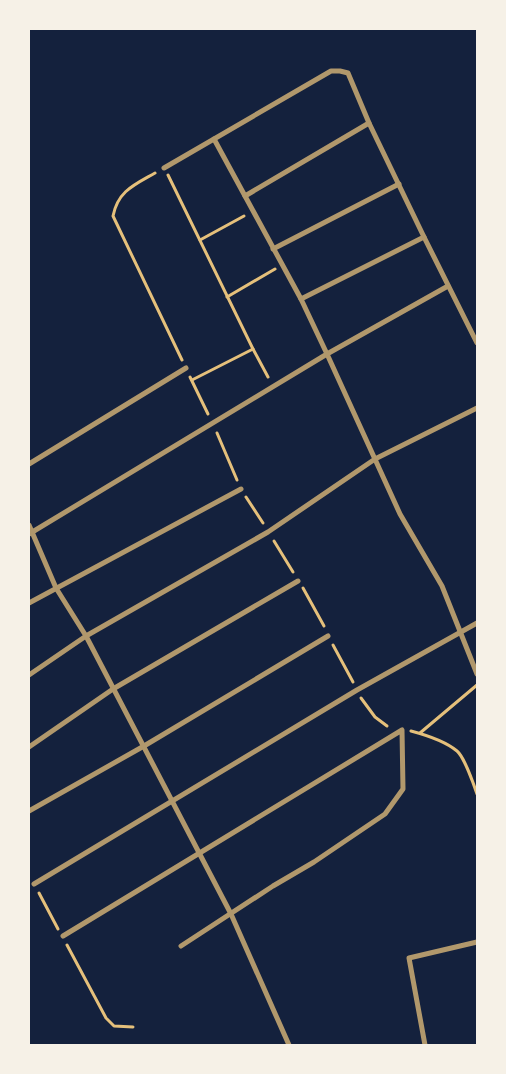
<svg xmlns="http://www.w3.org/2000/svg" width="506" height="1074" viewBox="0 0 506 1074" font-family="Bitter,serif">
  <style>
    .lines { fill: none; stroke-linecap: round; stroke-linejoin: round }
    .path { stroke: #e5c07b; stroke-width: 3 }
    .minor { stroke: #b1986c; stroke-width: 5 }
  </style>
  <rect width="100%" height="100%" fill="#14213d"/>
  <g class="lines">
    <g class="path">
      <path d="M155,173C134,185 118,191 113,216L182,360"/>
      <polyline points="168,175 253,349 192,380"/>
      <polyline points="200,240 244,216"/>
      <polyline points="227,297 275,269"/>
      <polyline points="253,349 268,377"/>
      <polyline points="190,377 208,414"/>
      <polyline points="217,433 237,480"/>
      <polyline points="246,497 263,523"/>
      <polyline points="274,541 293,572"/>
      <polyline points="303,588 324,626"/>
      <polyline points="333,645 353,682"/>
      <polyline points="361,698 375,717 387,726"/>
      <path d="M411,731C426,735 445,741 457,751C464,757 474,785 477,794"/>
      <polyline points="420,733 477,685"/>
      <polyline points="39,893 58,929"/>
      <polyline points="67,945 106,1018 114,1026 133,1027"/>
    </g>
    <g class="minor">
      <polyline points="214,139 301,299"/>
      <polyline points="245,196 369,123"/>
      <polyline points="424,237 477,343"/>
      <polyline points="273,249 399,184"/>
      <polyline points="448,286 327,354 400,514 442,586 477,674"/>
      <polyline points="29,464 186,368"/>
      <polyline points="29,525 56,588 86,636 231,914 289,1045"/>
      <polyline points="29,534 327,354 301,299 424,237 369,123 348,73 340,71 331,71 164,168"/>
      <polyline points="29,603 241,489"/>
      <polyline points="29,675 86,636 268,532 375,459 477,408"/>
      <polyline points="29,747 113,689 298,581"/>
      <polyline points="29,811 144,746 328,636"/>
      <polyline points="34,884 357,690 477,623"/>
      <polyline points="63,936 402,730 403,789 385,814 314,862 273,886 181,946"/>
      <polyline points="425,1045 409,958 477,942"/>
    </g>
  </g>
  <rect width="506" height="1074" fill="none" stroke="#f6f1e7" stroke-width="60"/>
</svg>
